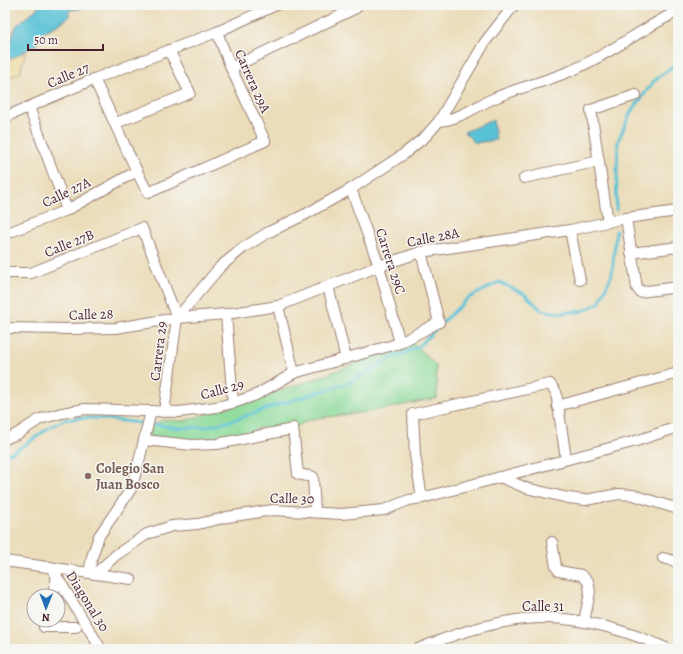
<svg xmlns="http://www.w3.org/2000/svg" width="683" height="654" viewBox="0 0 683 654" font-family="Alegreya,serif">
  <style>
    .green { fill: #8cda98; stroke: #6b7c62 }
    .sand { fill: #eeda9e; stroke: #9c7c64 }
    .water { fill: #5ac2d7; stroke: #527081 }
    .lines { fill: none; stroke-linecap: round; stroke-linejoin: round }
    .stream { stroke: #5ac2d7; stroke-width: 3 }
    .minor-casing { stroke: #9a7e72; stroke-width: 12 }
    .minor { stroke: #fff; stroke-width: 10 }
    .education-dot { fill: #8d6e63; stroke: #f6f6f2; stroke-width: 1.5 }
    .labels { text-anchor: middle; stroke-width: 3; stroke-linejoin: round; paint-order: stroke }
    .street-label { font-size: 14px; fill: #4a1f2b; stroke: #f6f6f2 }
    .education-label { font-size: 14px; font-weight: bold; fill: #785e54; stroke: #f6f6f2; text-anchor: start }
  </style>
  <rect width="100%" height="100%" fill="#f6f6f2"/>
  <filter id="ink" filterUnits="userSpaceOnUse"><feTurbulence type="fractalNoise" baseFrequency=".025" numOctaves="2"/><feDisplacementMap in="SourceGraphic" scale="8" xChannelSelector="R" yChannelSelector="G"/><feConvolveMatrix kernelMatrix="1 2 1 2 8 2 1 2 1" color-interpolation-filters="sRGB"/></filter>
  <filter id="wash" filterUnits="userSpaceOnUse"><feTurbulence type="fractalNoise" baseFrequency=".012" numOctaves="4" result="noise"/><feDisplacementMap in="SourceGraphic" scale="16" xChannelSelector="R" yChannelSelector="G"/><feGaussianBlur stdDeviation="0.9" result="paint"/><feColorMatrix in="noise" values="0 0 0 0 0 0 0 0 0 0 0 0 0 0 0 0 0 1.4 0 .05"/><feComposite in="paint" operator="in"/></filter>
  <g filter="url(#wash)">
    <rect width="100%" height="100%" fill="#ebddba"/>
    <polygon class="green" points="412,341 436,366 437,398 374,411 311,419 293,428 266,432 260,427 248,436 242,433 240,438 231,432 221,440 214,442 214,438 209,438 199,443 150,437 150,427 162,420 184,421 313,380"/>
    <polygon class="sand" points="5,28 9,28 26,50 20,73 5,79"/>
    <g class="water">
      <polygon points="41,5 87,5 79,9 69,10 69,17 59,24 41,33 37,44 13,58 5,60 5,52 8,51 16,26"/>
      <polygon points="493,120 496,140 475,143 464,132"/>
    </g>
    <g class="lines">
      <g class="stream">
        <polyline points="616,210 618,141 631,112 654,81 678,62"/>
        <polyline points="442,323 467,299 499,282 526,295 541,310 560,313 583,311 599,303 612,274 616,231"/>
        <polyline points="5,454 13,452 25,445 50,427 64,420 80,418 98,418 181,428 205,427 231,421 280,404 348,383 390,359 418,347 438,327"/>
      </g>
    </g>
  </g>
  <g filter="url(#ink)">
    <g class="lines">
      <g class="minor-casing">
        <g id="minor">
          <polyline points="231,68 356,8"/>
          <path d="M94,79C113,117 128,156 148,193L265,141L231,68L217,32"/>
          <polyline points="29,107 67,210"/>
          <polyline points="5,117 94,79 217,32 276,5"/>
          <path d="M439,121C461,119 477,105 497,97C523,86 552,80 577,68C613,52 643,28 678,11"/>
          <polyline points="116,123 190,93 169,50"/>
          <polyline points="524,178 599,161"/>
          <polyline points="351,189 379,266 400,343"/>
          <polyline points="626,218 637,288 640,292 678,287"/>
          <polyline points="608,222 591,110 636,95"/>
          <polyline points="570,230 580,280"/>
          <polyline points="5,234 67,210 137,171"/>
          <polyline points="631,253 678,247"/>
          <polyline points="5,273 31,273 142,228 177,318 164,412"/>
          <polyline points="328,286 346,359"/>
          <polyline points="278,306 294,373"/>
          <polyline points="226,314 233,403"/>
          <polyline points="177,318 220,267 243,248 267,233 306,214 351,189 404,154 426,136 439,121 485,42 514,5"/>
          <polyline points="5,328 67,329 116,328 177,318 226,314 278,306 379,266 421,252 570,230 626,218 678,211"/>
          <polyline points="557,406 678,373"/>
          <polyline points="293,428 298,474 313,477 315,512"/>
          <polyline points="5,439 17,434 40,419 62,413 85,409 179,412 216,407 233,403 256,395 294,373 400,343 439,322 421,252"/>
          <polyline points="144,440 192,445 217,444 293,429"/>
          <polyline points="500,477 526,488 568,498 585,500 619,494 633,495 678,509"/>
          <polyline points="422,498 415,455 413,414 550,384 556,392 566,459"/>
          <polyline points="552,542 556,567 559,571 581,575 588,581 590,592 584,622"/>
          <polyline points="663,558 678,562"/>
          <polyline points="5,561 131,579"/>
          <polyline points="51,567 101,649"/>
          <polyline points="89,573 92,557 99,536 131,489 139,461 151,411"/>
          <polyline points="95,574 116,555 147,534 172,526 198,524 227,517 273,510 341,514 384,510 409,500 422,498 636,441 678,427"/>
          <polyline points="52,596 57,577"/>
          <polyline points="46,620 44,627 76,627"/>
          <path d="M418,649C456,633 499,619 541,618C583,617 631,632 668,649"/>
        </g>
      </g>
      <use href="#minor" class="minor"/>
    </g>
  </g>
  <circle class="education-dot" cx="88" cy="476" r="4"/>
  <g class="labels">
    <g class="street-label">
      <text transform="translate(68 75) rotate(-23)" y="5">Calle 27</text>
      <text transform="translate(253 81) rotate(66)" y="5">Carrera 29A</text>
      <text transform="translate(66 192) rotate(-26)" y="5">Calle 27A</text>
      <text transform="translate(433 237) rotate(-11)" y="5">Calle 28A</text>
      <text transform="translate(69 243) rotate(-22)" y="5">Calle 27B</text>
      <text transform="translate(391 261) rotate(72)" y="5">Carrera 29C</text>
      <text transform="translate(91 314) rotate(-2)" y="5">Calle 28</text>
      <text transform="translate(158 351) rotate(-83)" y="5">Carrera 29</text>
      <text transform="translate(222 389) rotate(-15)" y="5">Calle 29</text>
      <text transform="translate(292 498) rotate(1)" y="5">Calle 30</text>
      <text transform="translate(88 601) rotate(58)" y="5">Diagonal 30</text>
      <text x="543" y="611">Calle 31</text>
    </g>
    <g class="education-label">
      <text x="96" y="473">Colegio San<tspan x="96" dy="16">Juan Bosco</tspan></text>
    </g>
  </g>
  <rect width="683" height="654" fill="none" stroke="#f6f6f2" stroke-width="20"/>
  <g transform="translate(46 608) rotate(181)"><circle r="19" fill="#f6f6f2" stroke="#b1a0a2"/>
  <path d="M0-3L7 15L0 10L-7 15Z" fill="#1f6fb2"/>
  <text y="-6" font-size="11" font-weight="bold" text-anchor="middle" fill="#4a1f2b">N</text>
  </g>
  <path d="M28 44v6h75v-6" fill="none" stroke="#4a1f2b" stroke-width="2"/>
  <text x="34" y="44" font-size="12" fill="#4a1f2b" stroke="#f6f6f2" stroke-width="3" paint-order="stroke">50 m</text>
</svg>
